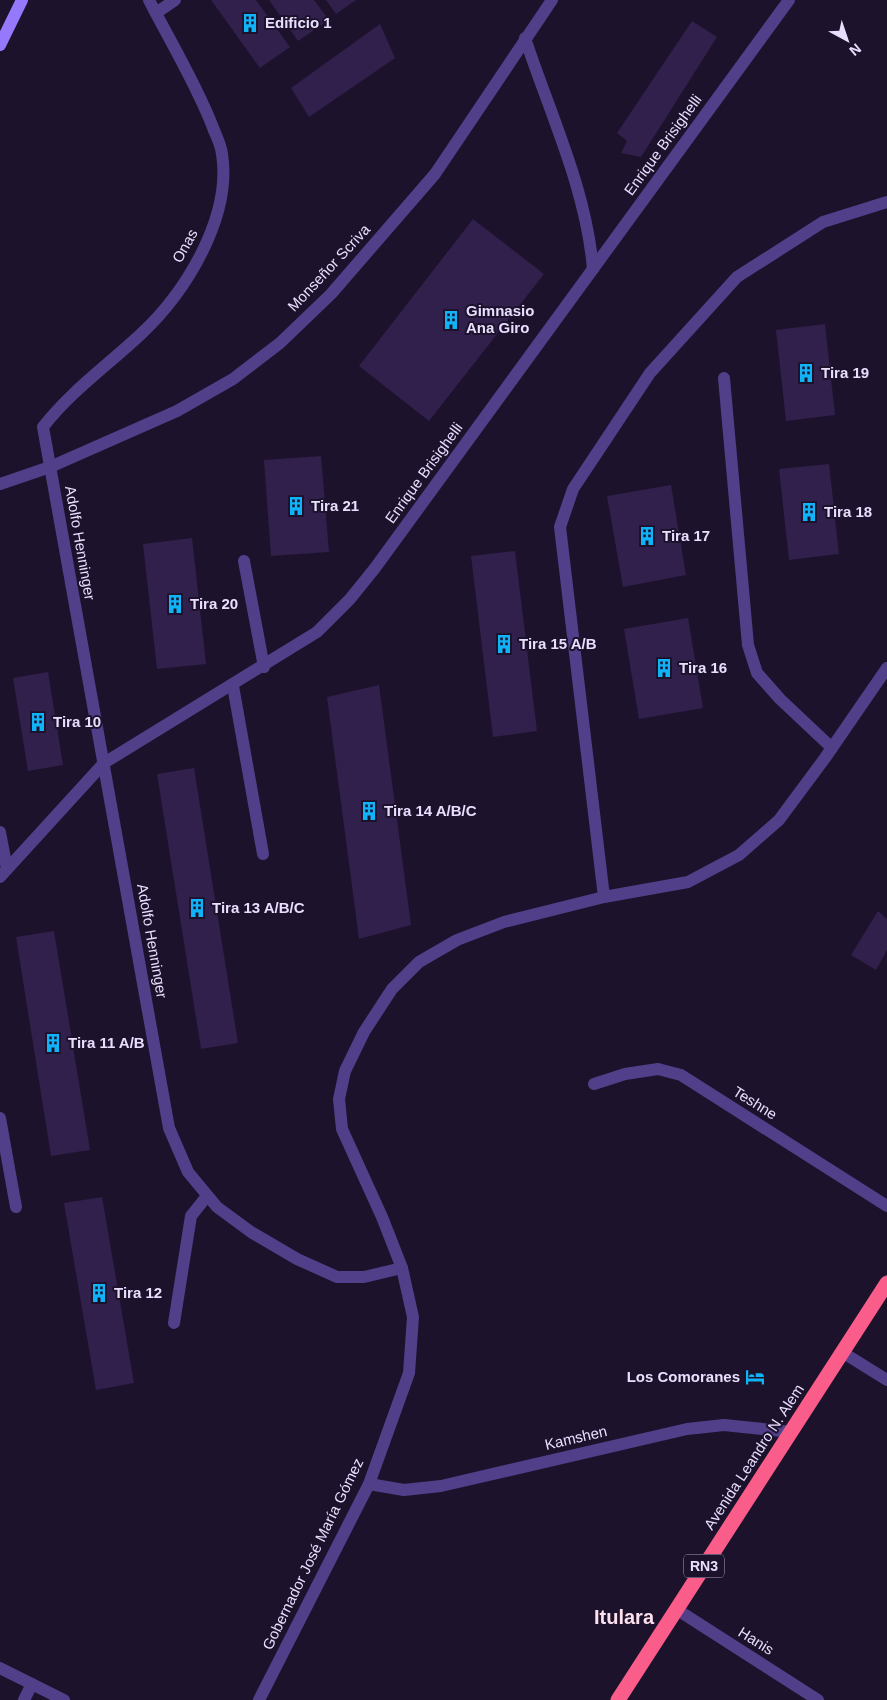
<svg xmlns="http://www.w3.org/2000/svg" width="887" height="1700" viewBox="0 0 887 1700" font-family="Helvetica,sans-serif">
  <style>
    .building { fill: #311f4c }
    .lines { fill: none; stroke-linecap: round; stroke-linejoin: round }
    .lane { stroke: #513f89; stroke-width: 12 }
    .street { stroke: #513f89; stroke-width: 12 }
    .secondary { stroke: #9578fb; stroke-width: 12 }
    .highway { stroke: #fa5d89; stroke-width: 15 }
    .labels { text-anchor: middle; stroke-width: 4; stroke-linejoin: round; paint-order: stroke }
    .shield { fill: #1c122c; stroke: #aba1bf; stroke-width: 1 }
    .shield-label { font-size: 14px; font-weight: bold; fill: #e8defe }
    .poi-label { font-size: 15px; font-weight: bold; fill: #e8defe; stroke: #1c122c; text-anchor: start }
    .street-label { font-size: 15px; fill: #e8defe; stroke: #1c122c }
    .district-label { font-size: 20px; font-weight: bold; fill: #fee0ed; stroke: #1c122c }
  </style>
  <rect width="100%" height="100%" fill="#1c122c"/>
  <g class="building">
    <polygon points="211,0 256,0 290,47 260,68"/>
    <polygon points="269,0 314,0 329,20 298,41"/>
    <polygon points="326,0 356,0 336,14"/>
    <polygon points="692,21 717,37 641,157 621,153 627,141 617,133"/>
    <polygon points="380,24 395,58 309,117 291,88"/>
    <polygon points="473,219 544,274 429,421 359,366"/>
    <polygon points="825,324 835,415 786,421 776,330"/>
    <polygon points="321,456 329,552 271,556 264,460"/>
    <polygon points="829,464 839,554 789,560 779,469"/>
    <polygon points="671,485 686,575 623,587 607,496"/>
    <polygon points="192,538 206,664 157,669 143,544"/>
    <polygon points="515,551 537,731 493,737 471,556"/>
    <polygon points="688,618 703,708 639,719 624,629"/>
    <polygon points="48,672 63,765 28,771 13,678"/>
    <polygon points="379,685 411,925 359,939 327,697"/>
    <polygon points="194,768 238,1043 201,1049 157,774"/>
    <polygon points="878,911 887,919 887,950 876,970 851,955"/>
    <polygon points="54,931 90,1150 51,1156 16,937"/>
    <polygon points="102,1197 134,1383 96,1390 64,1203"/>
  </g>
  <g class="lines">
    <g class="lane">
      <polyline points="233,686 263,854"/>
      <polyline points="0,1118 16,1207"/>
    </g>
    <g class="street">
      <path d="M149,0C170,41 195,82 212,125C215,134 221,144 222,154C232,217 186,292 141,334C108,365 71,391 43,427L169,1128L188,1172L217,1207L251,1232L297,1259L337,1277H364L402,1268"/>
      <polyline points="156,13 175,0"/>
      <path d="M525,38C550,114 586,188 593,269"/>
      <polyline points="724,378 748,645 757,673 780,699 832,748"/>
      <polyline points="0,484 50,467 177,411 233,379 280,343 331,294 435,174 552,0"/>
      <polyline points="244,561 264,667"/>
      <polyline points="0,832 7,869"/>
      <polyline points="0,877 104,763 317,632 350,599 375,568 789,0"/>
      <polyline points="604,897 560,527 573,489 650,373 737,277 823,222 887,202"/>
      <polyline points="594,1084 625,1074 658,1069 681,1075 887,1206"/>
      <polyline points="174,1323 191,1216 207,1196"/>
      <polyline points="842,1352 887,1380"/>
      <polyline points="369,1484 404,1490 441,1486 687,1429 724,1425 792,1432"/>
      <polyline points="676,1609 818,1700"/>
      <polyline points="0,1668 64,1700"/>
      <polyline points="24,1700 32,1684"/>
      <polyline points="259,1700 369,1484 409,1373 413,1317 402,1268 382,1217 342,1129 339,1099 345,1071 364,1032 392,989 419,962 457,940 504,922 604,897 688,882 739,855 779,820 825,758 887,668"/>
    </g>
    <polyline class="secondary" points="0,45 22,0"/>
    <polyline class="highway" points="618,1700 887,1283"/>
  </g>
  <defs>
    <g id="building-bare" transform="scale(1.5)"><path d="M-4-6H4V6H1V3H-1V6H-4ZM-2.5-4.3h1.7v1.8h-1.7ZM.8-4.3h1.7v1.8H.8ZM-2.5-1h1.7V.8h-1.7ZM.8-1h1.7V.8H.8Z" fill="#10b3f8" stroke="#1c122c" stroke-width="2.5" paint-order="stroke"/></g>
    <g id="hotel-bare" transform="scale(1.5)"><path d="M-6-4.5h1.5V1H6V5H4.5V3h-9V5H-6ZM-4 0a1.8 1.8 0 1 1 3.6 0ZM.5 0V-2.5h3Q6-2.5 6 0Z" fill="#10b3f8" stroke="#1c122c" stroke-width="2.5" paint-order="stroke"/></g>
  </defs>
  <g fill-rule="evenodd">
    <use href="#building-bare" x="250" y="23"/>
    <use href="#building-bare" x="451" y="320"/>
    <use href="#building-bare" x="806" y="373"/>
    <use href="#building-bare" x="296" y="506"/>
    <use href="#building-bare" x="809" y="512"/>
    <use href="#building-bare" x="647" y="536"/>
    <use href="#building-bare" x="175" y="604"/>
    <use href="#building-bare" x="504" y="644"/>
    <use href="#building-bare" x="664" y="668"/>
    <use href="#building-bare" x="38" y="722"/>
    <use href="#building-bare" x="369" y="811"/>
    <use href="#building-bare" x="197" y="908"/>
    <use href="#building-bare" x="53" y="1043"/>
    <use href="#building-bare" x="99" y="1293"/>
    <use href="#hotel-bare" x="755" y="1377"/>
  </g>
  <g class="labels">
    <rect class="shield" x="684" y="1554.5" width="40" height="23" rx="4"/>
    <g class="shield-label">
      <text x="704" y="1571">RN3</text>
    </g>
    <g class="poi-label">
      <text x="265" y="28">Edificio 1</text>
      <text x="466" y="316">Gimnasio<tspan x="466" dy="17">Ana Giro</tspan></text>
      <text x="821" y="378">Tira 19</text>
      <text x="311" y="511">Tira 21</text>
      <text x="824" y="517">Tira 18</text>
      <text x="662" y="541">Tira 17</text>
      <text x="190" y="609">Tira 20</text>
      <text x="519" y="649">Tira 15 A/B</text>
      <text x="679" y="673">Tira 16</text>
      <text x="53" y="727">Tira 10</text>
      <text x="384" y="816">Tira 14 A/B/C</text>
      <text x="212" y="913">Tira 13 A/B/C</text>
      <text x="68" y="1048">Tira 11 A/B</text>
      <text x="114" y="1298">Tira 12</text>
      <text x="740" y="1382" text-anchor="end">Los Comoranes</text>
    </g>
    <g class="street-label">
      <text transform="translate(663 145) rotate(-54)" y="5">Enrique Brisighelli</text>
      <text transform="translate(185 246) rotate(-61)" y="5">Onas</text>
      <text transform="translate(329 268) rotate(-47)" y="5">Monseñor Scriva</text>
      <text transform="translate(424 473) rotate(-54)" y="5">Enrique Brisighelli</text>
      <text transform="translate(80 543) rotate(80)" y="5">Adolfo Henninger</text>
      <text transform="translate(152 941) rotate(80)" y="5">Adolfo Henninger</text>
      <text transform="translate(755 1103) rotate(32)" y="5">Teshne</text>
      <text transform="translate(576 1438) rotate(-13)" y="5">Kamshen</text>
      <text transform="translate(754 1457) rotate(-57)" y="5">Avenida Leandro N. Alem</text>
      <text transform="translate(313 1554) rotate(-64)" y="5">Gobernador José María Gómez</text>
      <text transform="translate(756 1641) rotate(32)" y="5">Hanis</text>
    </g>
    <g class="district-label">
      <text x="624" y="1624">Itulara</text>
    </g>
  </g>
  <g transform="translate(847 40) rotate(140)" stroke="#1c122c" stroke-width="4" paint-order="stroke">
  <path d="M0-4L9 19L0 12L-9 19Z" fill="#e8defe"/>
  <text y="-8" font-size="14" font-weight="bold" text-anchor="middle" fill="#e8defe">N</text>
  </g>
</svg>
